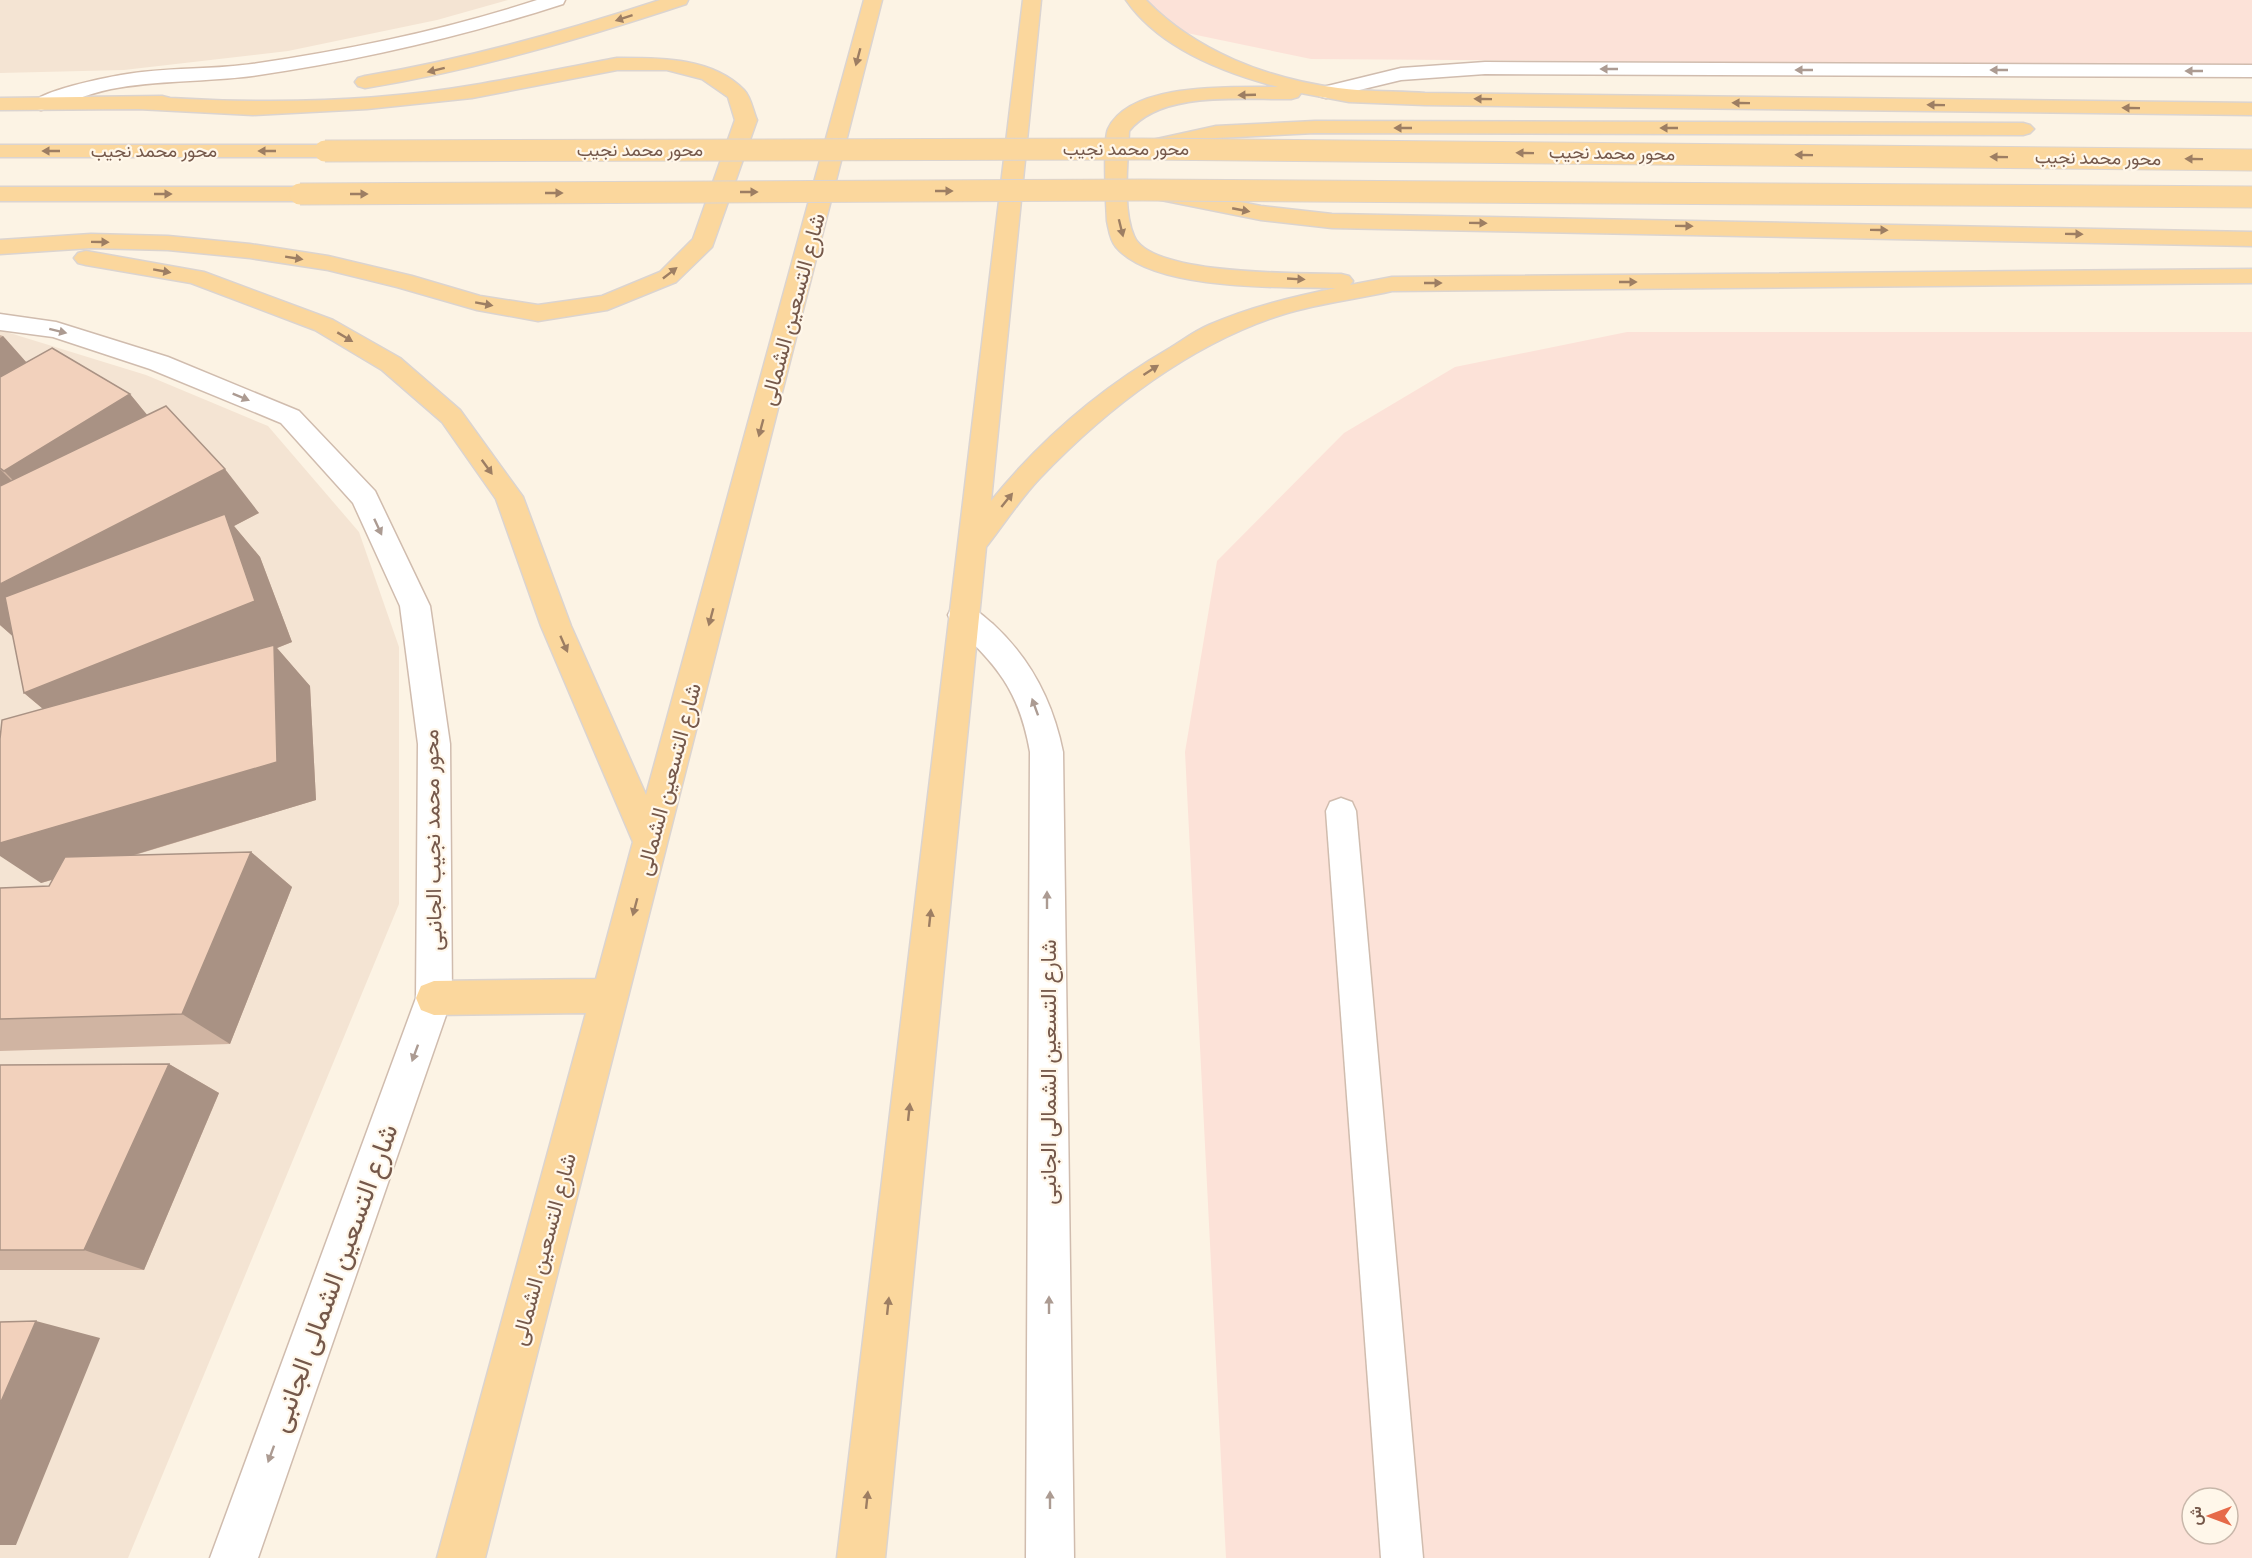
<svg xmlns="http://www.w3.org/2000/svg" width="2252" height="1558" viewBox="0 0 2252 1558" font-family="Signika,Vazirmatn,sans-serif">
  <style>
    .residential { fill: #f4e4d3 }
    .commercial { fill: #fce2d8; fill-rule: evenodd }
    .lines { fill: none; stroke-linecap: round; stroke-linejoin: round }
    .service-casing { stroke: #d0bcae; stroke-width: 3 }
    .tertiary-casing { stroke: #d0bcae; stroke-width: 3 }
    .secondary-casing { stroke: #d3bcab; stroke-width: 3 }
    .primary-casing { stroke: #dbd4d0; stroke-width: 3 }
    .service { fill: #fff; fill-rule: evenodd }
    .tertiary { fill: #fff; fill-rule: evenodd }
    .secondary { fill: #fff; fill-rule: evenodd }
    .primary { fill: #fbd79d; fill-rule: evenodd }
    .primary-bridge-casing { stroke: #dbd4d0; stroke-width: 23; stroke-linecap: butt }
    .primary-bridge { stroke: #fbd79d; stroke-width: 21 }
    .wall { fill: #d0b4a2 }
    .shaded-wall { fill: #a99284 }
    .building { fill: #f2d1bc; stroke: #a99284; stroke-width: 1.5 }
    .oneway { fill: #9d7e63 }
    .oneway2 { fill: #ac9b92 }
    .labels { text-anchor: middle; stroke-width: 4.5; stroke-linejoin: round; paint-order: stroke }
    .far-street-label { font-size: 18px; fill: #75584a; stroke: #fff7ea }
    .street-label { font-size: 22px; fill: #75584a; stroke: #fff7ea }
    .near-street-label { font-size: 27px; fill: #75584a; stroke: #fff7ea }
  </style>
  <rect width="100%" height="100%" fill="#fcf3e4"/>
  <g class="residential">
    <polygon points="0,0 508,0 437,20 288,51 124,70 0,73"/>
    <polygon points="0,330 146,375 268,426 359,532 399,647 399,904 128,1558 0,1558"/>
  </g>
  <g class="commercial">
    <polygon points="1138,0 2252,0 2252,66 1311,59 1182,32"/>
    <path d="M1627,332H2252V1558H1226L1185,752L1217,561L1344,433L1455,367ZM2192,1498H2228V1534H2192Z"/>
  </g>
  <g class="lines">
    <g class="service-casing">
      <polygon id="service" points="1341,798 1352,802 1356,811 1423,1558 1381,1558 1326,811 1330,802"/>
    </g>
    <g class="tertiary-casing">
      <g id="tertiary">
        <polygon points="1485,62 2252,65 2252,77 1485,74 1401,80 1326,98 1319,96 1316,92 1319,88 1401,68"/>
        <polygon points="0,314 56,322 168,357 299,411 375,491 430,606 450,744 452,998 258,1558 210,1558 416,998 418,744 400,606 353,503 281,423 150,369 53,337 0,330"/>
        <path d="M963,604C976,608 983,616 993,624C1031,659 1053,702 1063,752L1074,1558H1026L1030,752C1019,690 997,665 952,623L948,615L952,607Z"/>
      </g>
    </g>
    <g class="secondary-casing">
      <path id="secondary" d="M537,0H565L563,4C461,37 357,61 252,76C205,82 157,80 111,89C87,94 65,104 41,110L34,108L31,104C40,91 103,78 121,75C164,67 209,70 252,64C349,50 445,30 537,0Z"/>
    </g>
    <g class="primary-casing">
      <g id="primary">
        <path d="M660,0H688L686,4C580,39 475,70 365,88L358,86L355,82L358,78L365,76C466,59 563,32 660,0Z"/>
        <polygon points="864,0 882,0 485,1558 437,1558 586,1013 434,1015 421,1010 416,998 421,986 434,981 596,979 633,842 541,626 496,499 442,422 382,370 315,330 191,283 86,265 78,263 74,258 78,253 86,251 204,272 333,320 400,358 460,410 523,497 571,626 646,795"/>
        <path d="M1023,0H1041L991,501C1041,439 1101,388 1170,348C1183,340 1195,331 1209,325C1250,307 1292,297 1336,288C1282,287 1153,291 1116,247C1110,240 1109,230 1107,221C1106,205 1103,140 1108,129C1131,81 1234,88 1278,87C1224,73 1159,48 1126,0H1146C1195,51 1268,79 1338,88C1367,92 1396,91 1425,93L2252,103V115L1425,105L1349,102L1301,93L1298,97L1291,99C1242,100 1162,90 1129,131C1128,161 1122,209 1134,236C1150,276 1302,273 1341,274L1349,276L1353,281L1350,285L1392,277L2252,269V283L1392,291C1357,299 1319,303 1284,314C1191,343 1107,408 1040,478C1020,499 1004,524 986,547L885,1558H837Z"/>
        <path d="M617,58C659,58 712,57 744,90C751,97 753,111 757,120L712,247L676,282L607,310L538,321L477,310L397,287L328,270L250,258L168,250L91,248L0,254V240L91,234L168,236L250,244L328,256L412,276L480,296L538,305L602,296L660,272L693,239L735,120L728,97L702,79L667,70H617L472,98L367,109L253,115L138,109L0,110V98L162,96L170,98C270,104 375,102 474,85C522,77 569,67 617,58Z"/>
        <polygon points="1315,121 2023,123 2030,125 2034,129 2030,133 2023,135 1315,133 1216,138 1142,155 1134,154 1131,149 1134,144 1216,126"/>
        <polygon points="0,145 325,145 333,146 336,151 333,156 325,157 0,157"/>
        <polygon points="1154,185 1261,206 1332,214 2252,232 2252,246 1332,228 1261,220 1146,197 1143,192 1146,187"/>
        <polygon points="0,187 300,187 308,189 311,194 308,199 300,201 0,201"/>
      </g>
    </g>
    <use href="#service" class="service"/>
    <use href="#tertiary" class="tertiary"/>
    <use href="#secondary" class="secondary"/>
    <use href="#primary" class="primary"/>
    <g class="primary-bridge-casing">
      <g id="primary-bridge">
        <polyline points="325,151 1142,149 2252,160"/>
        <polyline points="300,194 1143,190 2252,197"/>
      </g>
    </g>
    <use href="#primary-bridge" class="primary-bridge"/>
  </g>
  <g class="wall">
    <polygon points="0,335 3,336 26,362 130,394 147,415 259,513 234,526 260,557 292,642 277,648 310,686 316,800 135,855 251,852 292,887 230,1044 0,1051 0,888 49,886 52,880 41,883 43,709 24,693 13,636 0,625"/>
    <polygon points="169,1064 219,1093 144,1270 0,1270 0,1065"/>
  </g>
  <g class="shaded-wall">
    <polygon points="3,336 42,380 0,411 0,338"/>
    <polygon points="130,394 166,438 46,514 4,471"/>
    <polygon points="0,469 41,510 0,536"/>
    <polygon points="225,469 259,513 234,526 260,557 292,642 277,648 310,686 316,800 41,883 0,856 0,843 72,733 24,693 18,641 0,625 0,584"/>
    <polygon points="251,852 292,887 230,1044 182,1014"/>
    <polygon points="169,1064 219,1093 144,1270 84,1250"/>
    <polygon points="36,1321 100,1338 16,1545 0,1545 0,1404"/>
  </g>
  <g class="building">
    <polygon points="52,348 130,394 4,471 0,468 0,377"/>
    <polygon points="166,406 225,469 0,584 0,486"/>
    <polygon points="225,514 255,601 24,693 5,597"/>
    <polygon points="274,645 277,762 0,843 0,739 2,720"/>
    <polygon points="251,852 182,1014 0,1019 0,888 49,886 65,857"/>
    <polygon points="169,1064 84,1250 0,1250 0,1065"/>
    <polygon points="36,1321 0,1404 0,1322"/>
  </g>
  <defs><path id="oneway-solid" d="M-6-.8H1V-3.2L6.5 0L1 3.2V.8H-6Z" transform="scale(1.5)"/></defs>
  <g class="oneway">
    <use href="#oneway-solid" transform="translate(624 18) rotate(162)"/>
    <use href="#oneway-solid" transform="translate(858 57) rotate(105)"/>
    <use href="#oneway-solid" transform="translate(436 70) rotate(166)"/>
    <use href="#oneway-solid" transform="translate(1247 95) rotate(178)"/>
    <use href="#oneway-solid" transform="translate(1483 99) rotate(-179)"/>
    <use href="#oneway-solid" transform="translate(1741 103) rotate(-179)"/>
    <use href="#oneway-solid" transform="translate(1936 105) rotate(-179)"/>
    <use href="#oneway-solid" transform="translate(2131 108) rotate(-179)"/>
    <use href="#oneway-solid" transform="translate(1403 128) rotate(-180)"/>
    <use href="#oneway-solid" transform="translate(1669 128) rotate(-180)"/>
    <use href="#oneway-solid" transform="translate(51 151) rotate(180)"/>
    <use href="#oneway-solid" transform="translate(267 151) rotate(180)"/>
    <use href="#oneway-solid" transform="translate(1525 153) rotate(-179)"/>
    <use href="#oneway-solid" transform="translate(1804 155) rotate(-179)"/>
    <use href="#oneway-solid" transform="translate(1999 157) rotate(-179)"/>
    <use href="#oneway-solid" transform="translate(2194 159) rotate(-179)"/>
    <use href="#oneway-solid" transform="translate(944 191)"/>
    <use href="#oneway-solid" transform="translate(749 192)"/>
    <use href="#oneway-solid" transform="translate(554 193)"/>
    <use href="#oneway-solid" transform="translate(163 194)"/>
    <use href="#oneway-solid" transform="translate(359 194)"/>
    <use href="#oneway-solid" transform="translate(1241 210) rotate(11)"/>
    <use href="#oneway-solid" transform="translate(1478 223) rotate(1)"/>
    <use href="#oneway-solid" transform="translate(1684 226) rotate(1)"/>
    <use href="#oneway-solid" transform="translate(1121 228) rotate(76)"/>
    <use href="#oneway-solid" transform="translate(1879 230) rotate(1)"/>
    <use href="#oneway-solid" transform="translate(2074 234) rotate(1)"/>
    <use href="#oneway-solid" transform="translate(100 242) rotate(1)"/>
    <use href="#oneway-solid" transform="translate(294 258) rotate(9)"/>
    <use href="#oneway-solid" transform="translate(162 271) rotate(10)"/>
    <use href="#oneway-solid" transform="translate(670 273) rotate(-38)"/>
    <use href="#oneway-solid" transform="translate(1296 279) rotate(3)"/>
    <use href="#oneway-solid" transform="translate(1628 282)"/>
    <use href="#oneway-solid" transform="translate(1433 283)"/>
    <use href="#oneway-solid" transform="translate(484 304) rotate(10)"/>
    <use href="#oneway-solid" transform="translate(345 337) rotate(31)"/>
    <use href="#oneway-solid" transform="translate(1151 370) rotate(-33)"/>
    <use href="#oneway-solid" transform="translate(761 428) rotate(105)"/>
    <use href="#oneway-solid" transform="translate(487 467) rotate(54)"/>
    <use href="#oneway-solid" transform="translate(1007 500) rotate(-51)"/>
    <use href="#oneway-solid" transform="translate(711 617) rotate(105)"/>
    <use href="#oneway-solid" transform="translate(564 644) rotate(66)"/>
    <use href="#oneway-solid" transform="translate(635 907) rotate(105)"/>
    <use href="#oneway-solid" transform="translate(930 918) rotate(-84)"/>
    <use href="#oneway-solid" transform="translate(909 1112) rotate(-84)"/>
    <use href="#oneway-solid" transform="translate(888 1306) rotate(-84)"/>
    <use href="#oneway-solid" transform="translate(867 1500) rotate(-84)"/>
  </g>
  <g class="oneway2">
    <use href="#oneway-solid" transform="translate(1609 69) rotate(-180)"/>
    <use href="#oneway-solid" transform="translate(1804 70) rotate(-180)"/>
    <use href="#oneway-solid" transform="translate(1999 70) rotate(-180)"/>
    <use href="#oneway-solid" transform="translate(2194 71) rotate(-180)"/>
    <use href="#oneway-solid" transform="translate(58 331) rotate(14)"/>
    <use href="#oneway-solid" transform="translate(241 397) rotate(22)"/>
    <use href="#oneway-solid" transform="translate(378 527) rotate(65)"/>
    <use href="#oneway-solid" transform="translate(1035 707) rotate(-110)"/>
    <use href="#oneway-solid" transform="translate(1047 900) rotate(-90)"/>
    <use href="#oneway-solid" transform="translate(415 1053) rotate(110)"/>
    <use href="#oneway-solid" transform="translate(1049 1305) rotate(-90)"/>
    <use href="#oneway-solid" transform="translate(271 1454) rotate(110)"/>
    <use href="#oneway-solid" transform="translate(1050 1500) rotate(-90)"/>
  </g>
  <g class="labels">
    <g class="far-street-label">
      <text x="1126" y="155">محور محمد نجيب</text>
      <text x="640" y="156">محور محمد نجيب</text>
      <text x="154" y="157">محور محمد نجيب</text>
      <text transform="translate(1612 153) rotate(1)" y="6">محور محمد نجيب</text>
      <text transform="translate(2098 158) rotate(1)" y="6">محور محمد نجيب</text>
    </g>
    <g class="street-label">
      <text transform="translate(792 309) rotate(-75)" y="8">شارع التسعين الشمالى</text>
      <text transform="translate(668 779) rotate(-75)" y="8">شارع التسعين الشمالى</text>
      <text transform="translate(432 840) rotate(-91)" y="8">محور محمد نجيب الجانبى</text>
      <text transform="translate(1048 1072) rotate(-90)" y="8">شارع التسعين الشمالى الجانبى</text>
      <text transform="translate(543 1249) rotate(-75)" y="8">شارع التسعين الشمالى</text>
    </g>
    <g class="near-street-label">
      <text transform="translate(334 1278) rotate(-70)" y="9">شارع التسعين الشمالى الجانبى</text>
    </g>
  </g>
  <g transform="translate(2210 1516) rotate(270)"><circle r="28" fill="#fff7ea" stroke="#c8b7aa" stroke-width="1.5"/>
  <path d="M0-4.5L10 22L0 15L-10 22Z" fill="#e66a49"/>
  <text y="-9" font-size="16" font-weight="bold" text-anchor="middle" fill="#75584a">ش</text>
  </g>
</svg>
